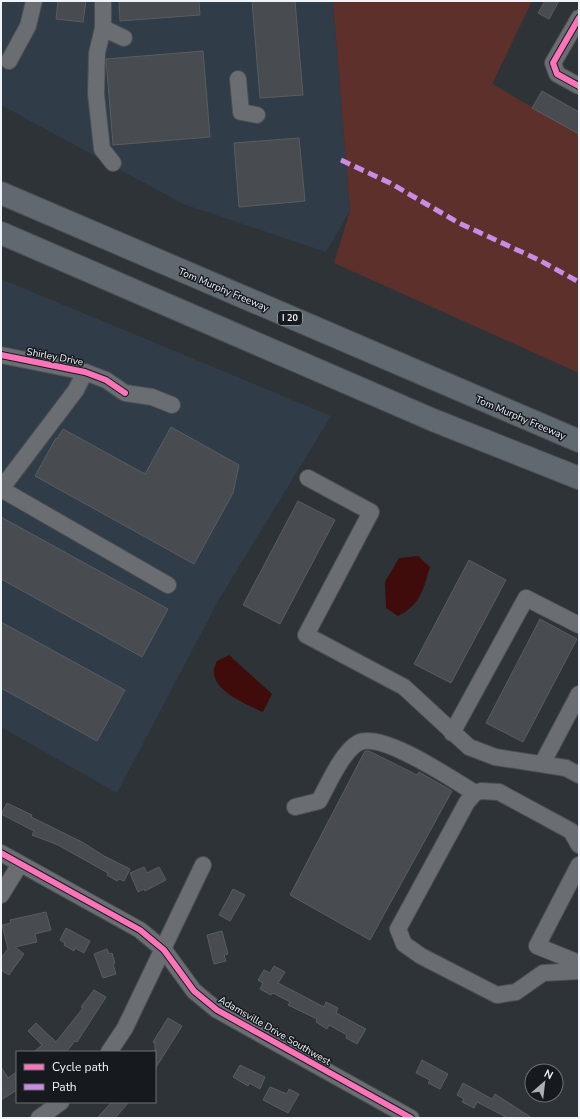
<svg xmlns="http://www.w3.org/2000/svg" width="580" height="1119" viewBox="0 0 580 1119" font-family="'Nunito Sans',sans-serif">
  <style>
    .built { fill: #303c48 }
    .green { fill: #5e302c }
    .water { fill: #3f0c0b }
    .building { fill: #484c50; stroke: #595d61 }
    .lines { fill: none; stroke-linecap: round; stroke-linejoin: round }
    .minor-casing { stroke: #4b4f53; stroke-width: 18 }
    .highway-casing { stroke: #4b4f53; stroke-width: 24 }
    .minor { stroke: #6a6e72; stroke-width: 16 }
    .highway { stroke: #606970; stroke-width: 22 }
    .quiet { stroke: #ca8be6; stroke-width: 5; stroke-dasharray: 10 5; stroke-linecap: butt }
    .cycleway-casing { stroke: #161a1e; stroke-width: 8 }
    .cycleway { stroke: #fb73b8; stroke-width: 6 }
    .labels { text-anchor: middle; stroke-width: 3; stroke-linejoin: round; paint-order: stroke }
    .shield { fill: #161a1e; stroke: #aeb3b8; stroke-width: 1 }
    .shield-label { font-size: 9px; font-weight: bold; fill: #eff4fa }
    .street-label { font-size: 10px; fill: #eff4fa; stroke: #161a1e }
  </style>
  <rect width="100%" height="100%" fill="#2e3338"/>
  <g class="built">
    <polygon points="1,1 333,1 350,211 326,252 183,204 1,105"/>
    <polygon points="1,279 331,416 218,601 117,793 1,727"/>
  </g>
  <polygon class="green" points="333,1 532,1 492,84 579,134 579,373 334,263 350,211"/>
  <g class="water">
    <path d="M418,556L430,567C423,590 421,604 398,616L386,608L385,582L399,558Z"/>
    <path d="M229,655L272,694L263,712C248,705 215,692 214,673C213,669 216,664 217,661Z"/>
  </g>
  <g class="building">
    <polygon points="58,1 86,1 83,22 56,19"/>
    <polygon points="119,1 199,1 200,15 120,21"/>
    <polygon points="252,1 295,1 303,95 260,98"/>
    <polygon points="545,1 559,1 549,19 538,13"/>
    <polygon points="203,51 210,137 113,145 106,59"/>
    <polygon points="542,91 579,112 579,134 532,108"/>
    <polygon points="299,138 305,201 239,207 234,143"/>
    <polygon points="171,427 239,465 233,493 194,564 35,476 56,438 57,439 63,429 145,474"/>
    <polygon points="298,501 335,520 280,624 243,605"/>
    <polygon points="1,517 168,609 142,657 1,579"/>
    <polygon points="469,560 506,580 451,683 414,664"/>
    <polygon points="540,619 577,639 523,742 486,723"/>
    <polygon points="1,622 125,690 97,741 1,688"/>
    <polygon points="365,751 369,751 417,775 419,772 452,791 370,940 290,895"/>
    <polygon points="7,803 32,815 31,817 82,842 104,856 130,869 124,881 119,879 117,881 107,875 108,873 58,845 32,835 34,831 1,814"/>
    <polygon points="144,867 147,873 159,867 166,880 145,891 144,889 138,892 130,873"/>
    <polygon points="233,889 245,895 230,921 219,915"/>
    <polygon points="46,912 51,930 35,934 37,942 15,947 24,954 9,975 1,970 1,958 8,949 2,925 11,923 10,920"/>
    <polygon points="66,928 90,941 84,953 75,948 74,951 64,945 65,943 60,940"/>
    <polygon points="222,931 228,954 224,955 226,961 214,964 207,935"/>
    <polygon points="107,949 109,954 112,953 115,963 113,964 116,974 103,978 94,954"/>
    <polygon points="274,966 285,972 278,983 324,1007 326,1002 338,1008 336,1013 366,1029 357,1044 346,1038 347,1035 329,1025 327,1029 316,1022 317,1019 288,1005 290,1002 273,993 271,995 260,989 263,983 258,980 264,970 270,973"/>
    <polygon points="94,990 106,997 77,1042 75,1041 66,1052 34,1052 42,1045 28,1031 36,1023 56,1042 83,1008 81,1007"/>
    <polygon points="168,1018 182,1026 155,1069 155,1044 153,1042"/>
    <polygon points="422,1060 448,1074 440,1089 428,1083 430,1080 416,1073"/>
    <polygon points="240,1065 265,1077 260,1089 249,1083 248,1086 233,1077"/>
    <polygon points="1,1067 8,1078 17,1072 17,1090 1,1100"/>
    <polygon points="463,1083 492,1099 495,1094 532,1118 508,1118 477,1102 474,1108 462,1102 464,1099 457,1095"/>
    <polygon points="270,1087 287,1094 289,1089 299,1094 288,1113 263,1100"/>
    <polygon points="112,1102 129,1102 115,1118 97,1118"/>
  </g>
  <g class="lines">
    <g class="minor-casing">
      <g id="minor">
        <polyline points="103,1 103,28 97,53 96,94 102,149 113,163"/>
        <polyline points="579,18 553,63 557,74 579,86"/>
        <polyline points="103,28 124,38"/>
        <polyline points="9,61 28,26 34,1"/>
        <polyline points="238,79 241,112 257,115"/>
        <polyline points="1,355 85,372 106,380 125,393 152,397 172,405"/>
        <polyline points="308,478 371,512 306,635 404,687 469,747 495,757 566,768 579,775"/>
        <polyline points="1,489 168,585"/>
        <polyline points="1,489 76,390 85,372"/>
        <polyline points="452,733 526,598 579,625"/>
        <polyline points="542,764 579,694"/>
        <path d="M295,807L319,801C328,785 342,752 358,743C381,730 453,780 475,793"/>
        <polyline points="579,845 571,831 499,792 481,791 475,793 467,802 398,929 404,944 421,956 497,995 516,992 543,973 579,971"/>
        <polyline points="1,853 140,930 164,950 194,991 217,1010 411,1118"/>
        <polyline points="579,865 537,946 579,963"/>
        <polyline points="1,895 20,864"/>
        <polyline points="109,1052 125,1028 203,865"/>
        <polyline points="39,1118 61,1102"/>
      </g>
    </g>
    <g class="highway-casing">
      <g id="highway">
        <polyline points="1,193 579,441"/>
        <polyline points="1,233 433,420 579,478"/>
      </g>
    </g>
    <use href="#minor" class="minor"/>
    <use href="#highway" class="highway"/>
    <polyline class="quiet" points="341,160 390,183 459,223 539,260 579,282"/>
    <g class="cycleway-casing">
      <g id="cycleway">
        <polyline points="579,18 553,63 557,74 579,86"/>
        <polyline points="1,355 85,372 106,380 125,393"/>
        <polyline points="1,853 140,930 164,950 194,991 217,1010 411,1118"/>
      </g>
    </g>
    <use href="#cycleway" class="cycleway"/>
  </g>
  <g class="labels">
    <rect class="shield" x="278" y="311" width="24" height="14" rx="3"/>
    <g class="shield-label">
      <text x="290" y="321">I 20</text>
    </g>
    <g class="street-label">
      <text transform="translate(224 289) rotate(23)" y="4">Tom Murphy Freeway</text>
      <text transform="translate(55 356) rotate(11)" y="4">Shirley Drive</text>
      <text transform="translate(521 417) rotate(23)" y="4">Tom Murphy Freeway</text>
      <text transform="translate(275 1030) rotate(30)" y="4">Adamsville Drive Southwest</text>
    </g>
  </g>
  <rect width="580" height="1119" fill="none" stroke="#eff4fa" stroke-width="4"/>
  <rect x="16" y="1051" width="140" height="52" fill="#161a1e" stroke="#6d7176"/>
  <rect x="24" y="1064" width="20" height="6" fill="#fb73b8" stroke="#6d7176"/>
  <text x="52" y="1071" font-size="12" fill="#eff4fa">Cycle path</text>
  <rect x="24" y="1084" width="20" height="6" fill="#ca8be6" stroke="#6d7176"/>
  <text x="52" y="1091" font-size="12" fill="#eff4fa">Path</text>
  <g transform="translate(544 1083) rotate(28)"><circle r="19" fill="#161a1e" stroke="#6d7176"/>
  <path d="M0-3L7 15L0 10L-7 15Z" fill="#abb0b6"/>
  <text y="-6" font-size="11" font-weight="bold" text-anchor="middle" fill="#eff4fa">N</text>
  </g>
</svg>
